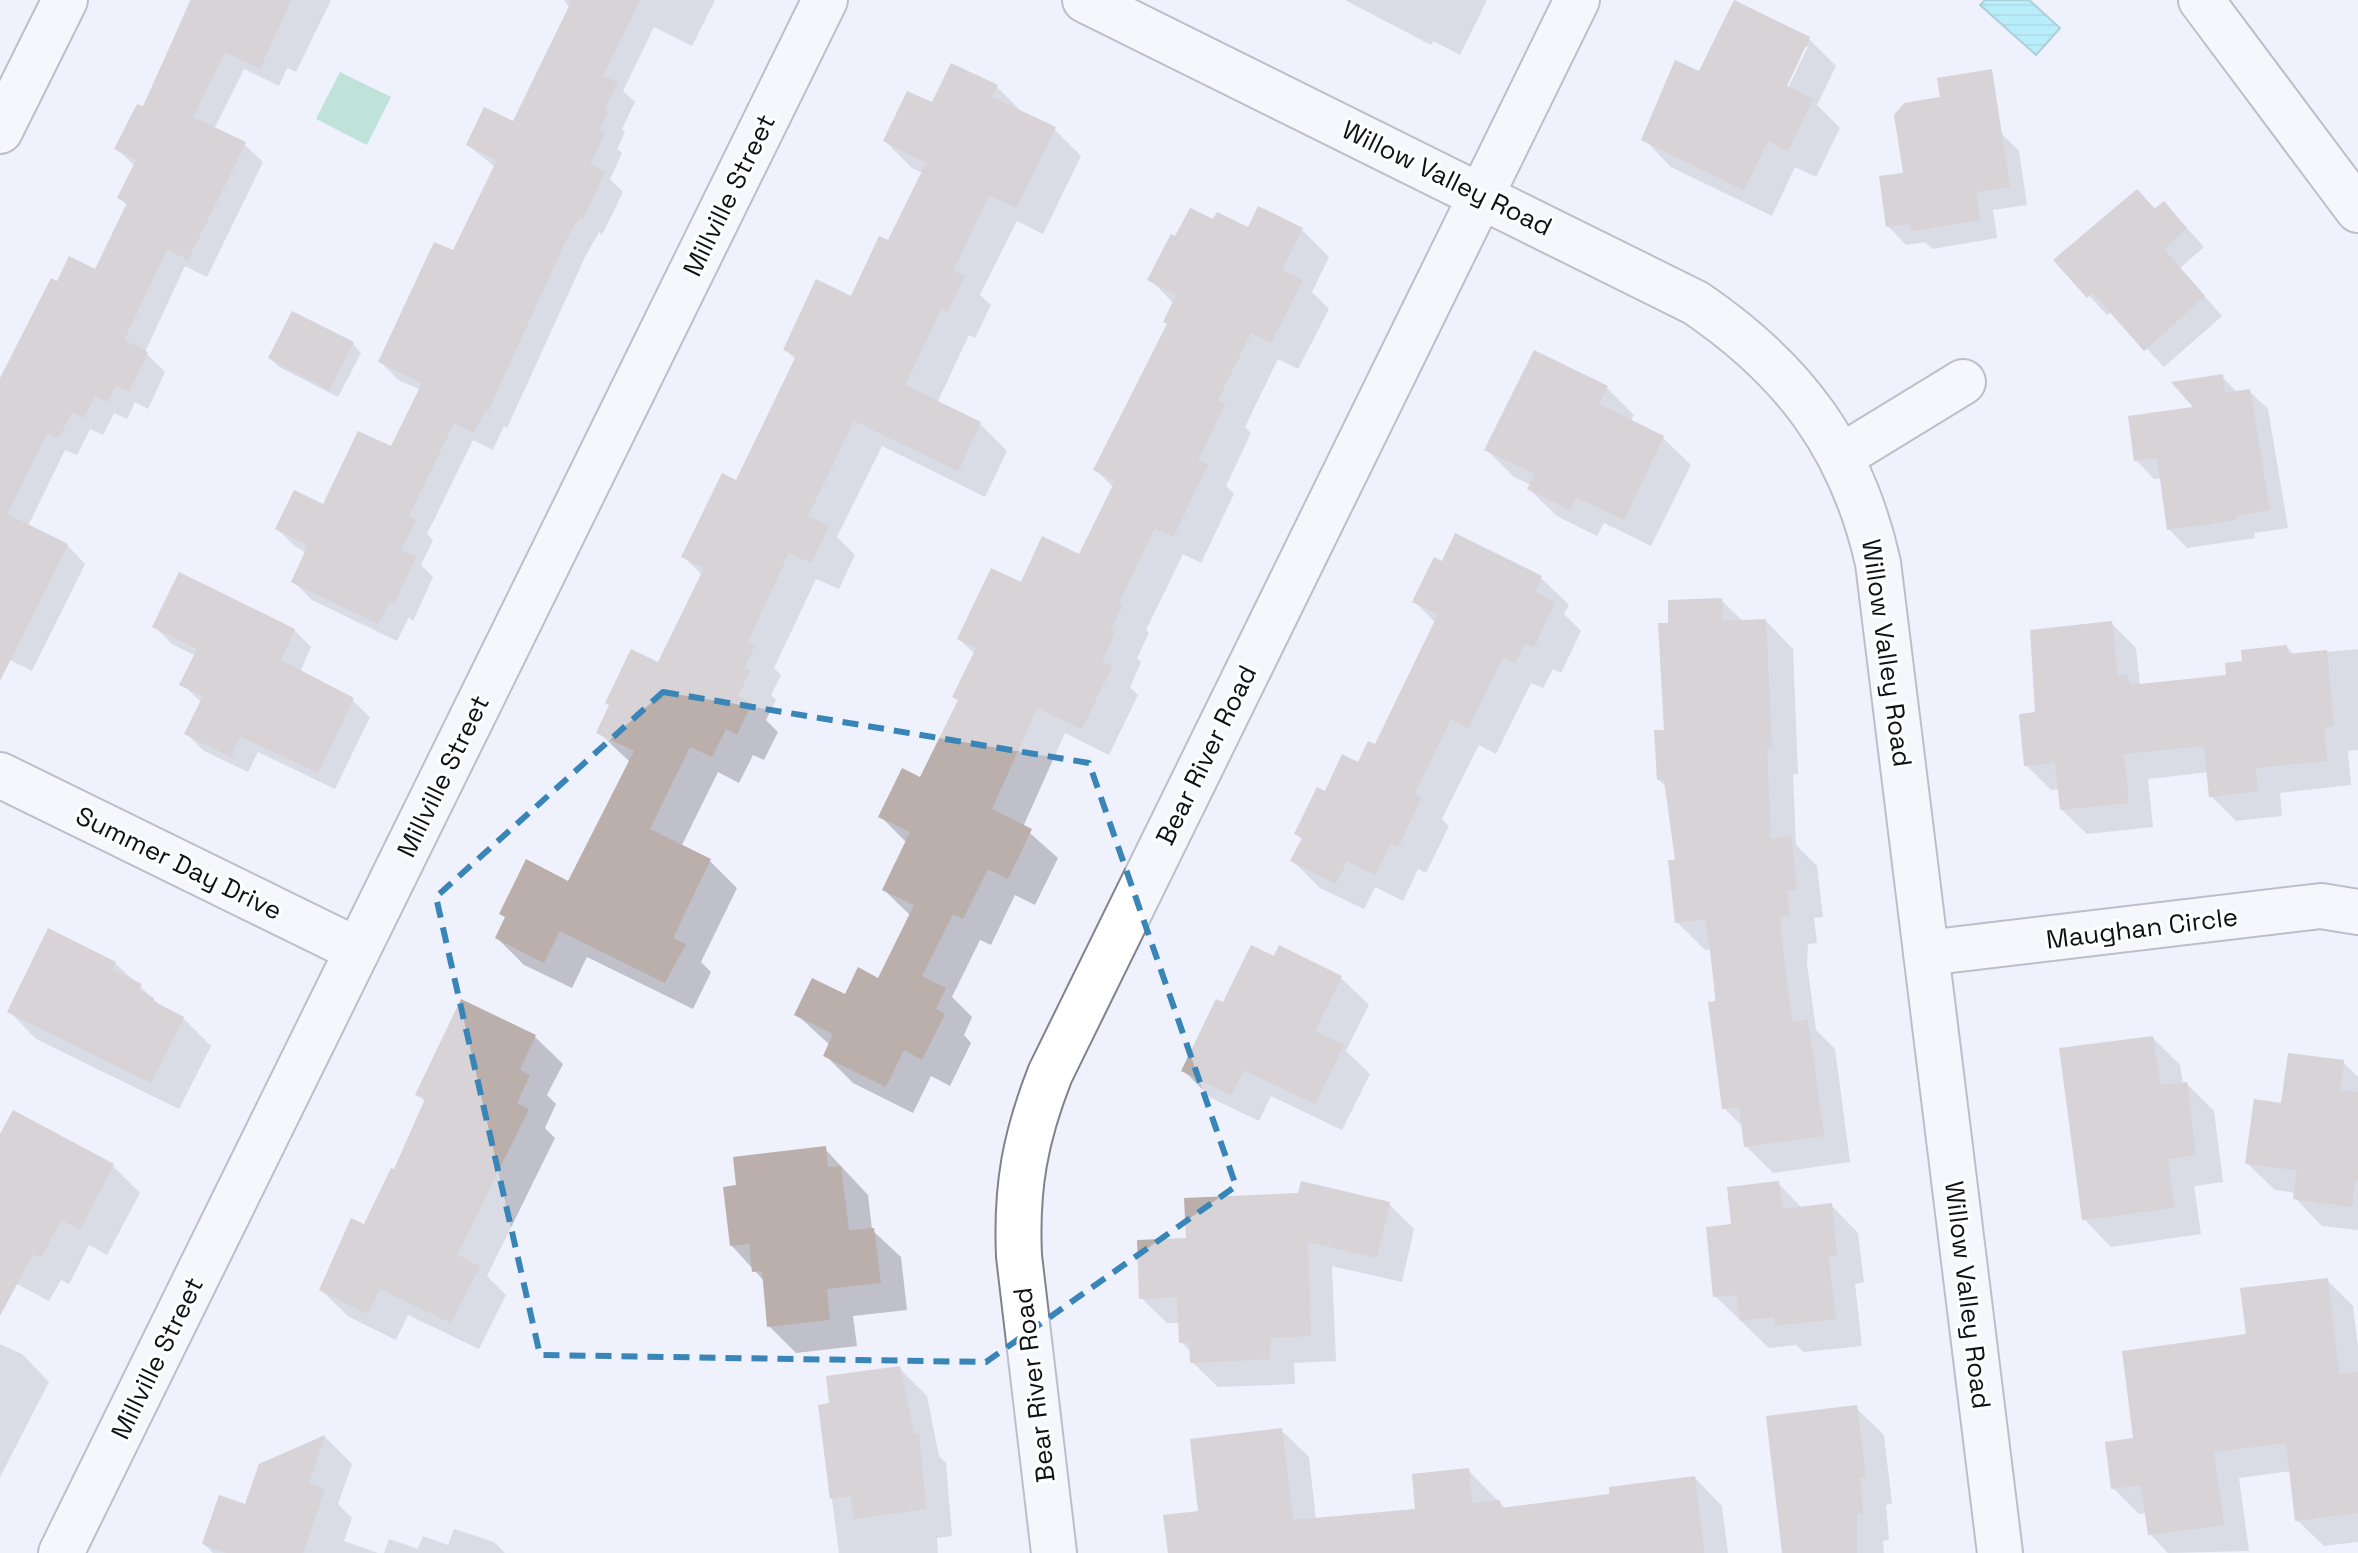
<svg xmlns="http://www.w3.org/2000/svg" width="2358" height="1553" viewBox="0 0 2358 1553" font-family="'Space Grotesk',sans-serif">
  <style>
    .park { fill: #86d3b0 }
    .water { fill: url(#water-rules); stroke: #58a9b2; stroke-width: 2 }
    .shadow { fill: #0003; fill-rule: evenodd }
    .building { fill: #baafab }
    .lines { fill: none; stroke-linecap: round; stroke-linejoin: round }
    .minor-casing { stroke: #80828c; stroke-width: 48 }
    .tertiary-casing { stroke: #80828c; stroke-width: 48 }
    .minor { stroke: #fff; stroke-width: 44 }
    .tertiary { stroke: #fff; stroke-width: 44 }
    .marked { fill: none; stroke: #3985b8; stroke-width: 6; stroke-dasharray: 16 10; stroke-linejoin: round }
    .labels { text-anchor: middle; stroke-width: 6; stroke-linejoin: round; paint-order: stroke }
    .street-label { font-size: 26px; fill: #101114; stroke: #fff }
  </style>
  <defs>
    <pattern id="water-rules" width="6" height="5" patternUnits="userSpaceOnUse" patternTransform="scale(2)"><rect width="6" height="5" fill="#77eaf5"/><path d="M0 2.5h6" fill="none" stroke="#66c8d1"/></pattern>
  </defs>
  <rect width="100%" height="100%" fill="#eff1fc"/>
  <polygon class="park" points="340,72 391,97 367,145 316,119"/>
  <polygon class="water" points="1985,0 2029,0 2060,28 2036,55 1980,5"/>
  <g class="shadow">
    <polygon points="190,0 331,0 296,72 287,68 279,86 244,69 214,129 244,144 263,162 207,277 185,266 145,352 165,372 148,409 135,402 127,419 114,413 103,435 90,429 77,455 65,450 28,526 67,545 85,564 32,671 0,655 0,389 58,283 96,271 128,206 119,198 135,166 117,149 143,109"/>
    <polygon points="564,0 715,0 692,46 654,27 623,91 635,102 622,129 625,132 617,149 622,153 610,179 623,192 602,235 599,232 585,257 507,428 504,426 493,450 473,440 427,534 433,540 421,565 433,577 413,621 409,617 397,641 312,600 293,581 307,553 296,547 277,529 324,506 392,449 421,390 398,380 380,361 453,253 495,167 468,145 514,124 570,9"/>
    <polygon points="1345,0 1487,0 1460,55 1433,41 1431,45"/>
    <path d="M1809,39L1836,66L1817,105L1840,128L1816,177L1795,167L1772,216L1671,167L1644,139L1700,74ZM1803,47H1808L1784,96L1780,94Z"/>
    <polygon points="997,87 1024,114 1054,129 1081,156 1043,234 1017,221 980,295 991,305 975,338 969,335 937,403 980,424 1007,451 985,497 882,446 837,537 855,555 839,589 816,579 774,668 781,675 771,695 776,700 766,720 778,732 764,760 753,755 739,783 718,772 681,847 710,861 737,888 701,962 711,972 693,1009 587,957 572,988 524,965 497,938 569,883 630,762 598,732 659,665 702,575 683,556 737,483 796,360 785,349 852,298 889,243 923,173 912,168 885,141 932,105"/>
    <polygon points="2000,132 2019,151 2027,205 1993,210 1997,238 1932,249 1925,242 1906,245 1888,226 1905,174"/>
    <polygon points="2164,203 2204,247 2180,268 2222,316 2164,367 2112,311 2107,315 2056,260"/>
    <polygon points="1214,222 1249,230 1302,230 1329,257 1312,292 1329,309 1298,369 1278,359 1245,427 1251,433 1226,486 1234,494 1201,563 1183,554 1146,630 1149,633 1137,658 1141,662 1130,687 1138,695 1109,755 1065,733 1023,827 1058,858 1035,905 1015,895 991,945 980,940 952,997 972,1017 964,1035 971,1043 950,1086 931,1076 913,1113 853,1083 825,1055 830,1045 796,1014 846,997 879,980 911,916 884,890 907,843 881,817 921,780 959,702 954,697 975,654 959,639 1021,585 1080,556 1114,488 1096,470 1168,324 1174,304 1150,279 1176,239"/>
    <polygon points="353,344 361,353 338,397 279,367 270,358"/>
    <polygon points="2222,377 2238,393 2249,391 2268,409 2288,528 2254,533 2255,538 2187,548 2169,529 2162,478 2154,479 2136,460 2197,408"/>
    <polygon points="1607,388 1634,415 1630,422 1663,438 1691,465 1651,546 1604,523 1597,536 1557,516 1529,489 1531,485 1514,477 1487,450"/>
    <polygon points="1443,564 1541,578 1569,605 1564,614 1581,631 1561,673 1553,669 1543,688 1531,683 1496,754 1479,745 1442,819 1449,826 1426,873 1418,869 1403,901 1375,887 1364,909 1320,888 1293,861 1303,840 1296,833 1326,793 1376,747 1436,623 1414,601"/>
    <polygon points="1721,600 1744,622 1766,621 1793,649 1798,774 1793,774 1796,845 1817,866 1823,917 1814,918 1817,943 1808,944 1807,963 1816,1030 1835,1049 1850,1162 1773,1173 1746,1146 1744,1128 1724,1108 1711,949 1705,950 1677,922 1677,862 1667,788 1659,780 1666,732 1670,624"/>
    <polygon points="2111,623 2136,648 2140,686 2228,677 2244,663 2287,647 2294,655 2358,649 2358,750 2348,751 2351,785 2280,793 2282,816 2236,821 2211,796 2209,772 2148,779 2153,827 2087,834 2062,810 2060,789 2051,790 2026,765 2038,714"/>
    <polygon points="155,627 294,630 311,647 300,672 352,700 370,717 335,789 258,752 248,772 204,751 187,734 202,703 182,684 196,656 172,644"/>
    <polygon points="1275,959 1341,978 1369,1005 1346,1051 1370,1074 1342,1130 1271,1096 1259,1121 1211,1098 1183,1070 1224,1005"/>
    <polygon points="115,963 164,1009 183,1018 211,1046 179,1109 36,1039 9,1011"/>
    <polygon points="462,1002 535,1037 563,1064 547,1095 556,1104 545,1128 555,1138 487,1276 506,1295 479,1349 408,1315 396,1340 349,1317 321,1290 365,1227 395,1171 426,1103 418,1094"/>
    <polygon points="2153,1038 2180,1065 2183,1084 2187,1084 2214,1111 2223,1182 2194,1186 2201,1234 2111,1247 2084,1219"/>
    <polygon points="2343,1062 2358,1077 2358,1230 2322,1226 2295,1198 2296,1193 2275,1190 2247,1163"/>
    <polygon points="0,1138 113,1166 140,1193 107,1255 89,1245 69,1284 61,1280 49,1301 0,1275"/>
    <polygon points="825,1149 868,1195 872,1230 901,1257 907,1310 853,1316 857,1346 796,1353 769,1326 765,1282 732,1246 738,1187"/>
    <polygon points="1778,1183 1803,1209 1831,1205 1858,1233 1864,1282 1855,1284 1862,1346 1804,1352 1796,1345 1769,1348 1715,1296 1733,1226"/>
    <polygon points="1389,1204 1414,1229 1402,1282 1332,1266 1336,1361 1294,1363 1295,1384 1218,1387 1192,1362 1192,1353 1181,1342 1180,1323 1167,1323 1141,1298 1188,1240"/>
    <polygon points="2327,1280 2353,1306 2358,1347 2358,1542 2324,1546 2297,1520 2292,1471 2239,1478 2249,1551 2168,1553 2150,1534 2147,1513 2139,1514 2113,1488 2136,1439 2248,1336"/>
    <polygon points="0,1344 22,1354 49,1382 0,1477"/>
    <polygon points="900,1369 927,1396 939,1456 946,1463 952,1536 937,1538 938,1553 839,1553 820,1407 831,1405"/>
    <polygon points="1856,1408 1884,1435 1892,1504 1886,1505 1889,1540 1883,1541 1884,1553 1784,1553"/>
    <polygon points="1281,1430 1309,1457 1316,1520 1417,1511 1468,1470 1506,1509 1611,1496 1695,1478 1722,1506 1728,1553 1170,1553 1200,1513"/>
    <polygon points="325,1437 352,1464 338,1504 352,1518 344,1541 378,1553 213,1553 204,1544 247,1507 261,1465"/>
    <polygon points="454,1529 494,1542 505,1553 384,1553 389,1539 418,1549 423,1536 448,1545"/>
  </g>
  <g class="building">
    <polygon points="191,0 291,0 260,69 225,52 193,117 246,142 188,260 167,249 124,340 148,352 129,392 116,385 108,402 95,396 84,418 72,412 59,438 47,433 7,514 68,544 0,681 0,378 51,278 57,281 69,256 95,269 127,203 117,198 136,160 114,149 137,104 143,106"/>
    <polygon points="572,0 640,0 603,76 618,82 604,110 608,112 599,130 605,133 590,164 605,172 583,219 580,216 567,238 488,411 486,409 474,433 454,423 409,516 416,520 401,550 416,557 394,604 390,601 378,624 291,582 308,545 275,529 294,490 323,504 358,431 391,446 422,383 378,362 434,242 453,250 497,160 466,145 484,107 513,121"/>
    <polygon points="1734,0 1810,37 1787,86 1813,99 1788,151 1768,141 1744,190 1641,140 1675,60 1699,71"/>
    <polygon points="951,63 998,85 992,97 1056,127 1016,208 989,195 953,271 965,276 947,312 941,309 905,385 981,422 958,471 854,421 808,516 829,526 811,563 789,553 747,643 755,646 744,668 750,671 738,696 752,703 737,735 726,729 712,757 690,747 650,829 711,859 673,938 686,944 665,983 560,931 544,963 495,938 505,917 499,914 526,859 568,881 634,751 596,733 609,705 605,703 631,649 658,662 704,568 681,557 722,473 736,480 796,356 783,350 816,279 851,296 879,236 888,240 926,163 883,141 907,91 932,102"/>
    <polygon points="1992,69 2010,187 1976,192 1980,220 1911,231 1910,224 1886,227 1879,176 1903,173 1894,115 1904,103 1940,97 1937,78"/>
    <polygon points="2137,189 2155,209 2164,201 2187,228 2164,249 2205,296 2144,351 2093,293 2087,298 2053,260"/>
    <polygon points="1258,206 1303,228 1282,270 1303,280 1271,343 1251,333 1218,400 1225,404 1198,460 1208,465 1173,537 1155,528 1119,602 1123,604 1110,631 1115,633 1102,661 1112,666 1082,729 1037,708 992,809 1032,829 1008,879 988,869 963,919 953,914 922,976 946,988 936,1009 945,1014 922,1060 904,1050 886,1087 823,1056 833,1034 794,1015 812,978 845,994 858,967 878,978 914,905 882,890 910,832 878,817 902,768 920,777 958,700 952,697 976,648 957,639 991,568 1021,582 1042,536 1079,554 1115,481 1093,470 1167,324 1163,322 1176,295 1147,280 1171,234 1175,236 1190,208 1213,219 1217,212 1248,227"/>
    <polygon points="292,311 354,342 329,390 268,358"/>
    <polygon points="1534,350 1608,386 1599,404 1664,436 1624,520 1576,497 1570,510 1527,489 1535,474 1484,450"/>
    <polygon points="2223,374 2225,393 2250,389 2270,510 2236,515 2237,520 2167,530 2157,458 2134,461 2128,416 2193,407 2171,382"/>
    <polygon points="1455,533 1542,576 1535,592 1555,602 1534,647 1525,643 1515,663 1503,657 1468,728 1451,719 1415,793 1422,797 1398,847 1391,843 1375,875 1347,861 1336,884 1290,861 1302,838 1294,834 1317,787 1325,791 1342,754 1358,762 1368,741 1375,744 1438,614 1412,602 1434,557 1442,561"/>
    <polygon points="179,572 295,629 281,660 354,698 318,773 240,736 231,757 184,734 203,696 179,685 197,649 152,627"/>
    <polygon points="1722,598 1723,621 1766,619 1772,748 1767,748 1771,839 1791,836 1797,890 1787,891 1790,916 1781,917 1781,935 1792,1022 1808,1020 1824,1136 1744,1147 1739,1107 1722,1109 1708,1002 1716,1001 1706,919 1675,923 1668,860 1675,860 1664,780 1657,780 1654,730 1664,730 1658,623 1668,623 1668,600"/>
    <polygon points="2112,621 2118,676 2128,675 2130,685 2226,675 2225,663 2242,661 2241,650 2287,645 2288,654 2327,650 2334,726 2324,727 2327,761 2256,768 2258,791 2209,797 2204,746 2124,754 2129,803 2060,810 2055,763 2024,766 2019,714 2035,712 2030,630"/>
    <polygon points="48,928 116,962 112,969 142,984 139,990 154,998 153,1001 184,1017 151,1083 7,1012"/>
    <polygon points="1251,945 1274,956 1279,945 1342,976 1315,1031 1344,1045 1315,1104 1244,1070 1231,1095 1181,1071 1216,999 1223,1002"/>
    <polygon points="461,999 536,1035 520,1070 530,1075 517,1103 529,1109 457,1255 480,1266 451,1323 380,1289 368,1314 319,1290 351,1218 364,1224 391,1168 394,1169 425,1099 415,1095"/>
    <polygon points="2153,1036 2160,1085 2187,1082 2196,1155 2168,1159 2174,1208 2082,1220 2059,1048"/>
    <polygon points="2288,1053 2344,1060 2340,1090 2358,1092 2358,1181 2355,1181 2352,1207 2293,1199 2297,1170 2245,1164 2254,1099 2281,1103"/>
    <polygon points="13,1110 114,1164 80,1230 61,1220 41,1258 33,1254 0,1316 0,1134"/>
    <polygon points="826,1146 828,1167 841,1166 849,1230 874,1228 881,1283 827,1289 830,1320 767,1327 762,1271 752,1272 749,1244 730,1246 723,1187 736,1185 733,1157"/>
    <polygon points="1301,1181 1390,1202 1377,1258 1308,1242 1311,1336 1270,1338 1270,1359 1190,1363 1189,1343 1179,1343 1177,1297 1139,1299 1137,1240 1186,1238 1184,1198 1298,1193"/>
    <polygon points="1779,1181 1782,1209 1832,1203 1837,1255 1828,1257 1836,1319 1774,1326 1774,1317 1740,1321 1737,1295 1713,1297 1706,1227 1731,1224 1727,1187"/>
    <polygon points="2328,1278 2339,1374 2358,1372 2358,1513 2295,1521 2286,1443 2214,1452 2224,1525 2148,1535 2141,1485 2111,1489 2105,1442 2133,1438 2122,1351 2246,1334 2240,1288"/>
    <polygon points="900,1366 914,1434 919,1433 926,1509 854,1519 851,1496 830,1499 818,1405 829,1403 826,1376"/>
    <polygon points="1857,1405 1866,1478 1860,1478 1863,1514 1857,1514 1857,1553 1782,1553 1766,1416"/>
    <polygon points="1282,1428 1293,1520 1415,1509 1412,1474 1469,1468 1472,1503 1500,1500 1501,1508 1609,1494 1609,1487 1695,1476 1704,1553 1168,1553 1163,1515 1198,1511 1190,1439"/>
    <polygon points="325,1435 309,1483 325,1489 303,1553 227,1553 202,1544 219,1495 245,1504 259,1464"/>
  </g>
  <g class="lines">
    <g class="minor-casing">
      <g id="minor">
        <path d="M1085,0L1696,303C1794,370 1852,447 1878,563L2000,1553"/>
        <polyline points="0,131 65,0"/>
        <polyline points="1842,456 1963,382"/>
        <polyline points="0,775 357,950"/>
        <polyline points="1926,953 2321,906 2358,912"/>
        <polyline points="61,1553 825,0"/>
        <path d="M1054,1553L1019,1256C1016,1187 1025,1138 1050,1074L1577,0"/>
      </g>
    </g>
    <g class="tertiary-casing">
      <polyline id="tertiary" points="2201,0 2358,210"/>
    </g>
    <use href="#minor" class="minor"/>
    <use href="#tertiary" class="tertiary"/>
  </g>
  <path d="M0 0H2358V1553H0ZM663,692L1089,763L1236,1186L986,1362L540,1355L436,897Z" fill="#eff1fc" fill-opacity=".55" fill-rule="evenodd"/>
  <path class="marked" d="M663,692L1089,763L1236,1186L986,1362L540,1355L436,897Z"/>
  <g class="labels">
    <g class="street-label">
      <text transform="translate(1447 178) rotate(26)" y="9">Willow Valley Road</text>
      <text transform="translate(729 195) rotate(-64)" y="9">Millville Street</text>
      <text transform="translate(1887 653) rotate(82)" y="9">Willow Valley Road</text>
      <text transform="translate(1206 755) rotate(-64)" y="9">Bear River Road</text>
      <text transform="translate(443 776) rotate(-64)" y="9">Millville Street</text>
      <text transform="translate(179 863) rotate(26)" y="9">Summer Day Drive</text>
      <text transform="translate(2142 928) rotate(-7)" y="9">Maughan Circle</text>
      <text transform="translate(1968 1295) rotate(83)" y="9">Willow Valley Road</text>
      <text transform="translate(157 1358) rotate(-64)" y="9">Millville Street</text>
      <text transform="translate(1034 1385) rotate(-97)" y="9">Bear River Road</text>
    </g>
  </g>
</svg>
